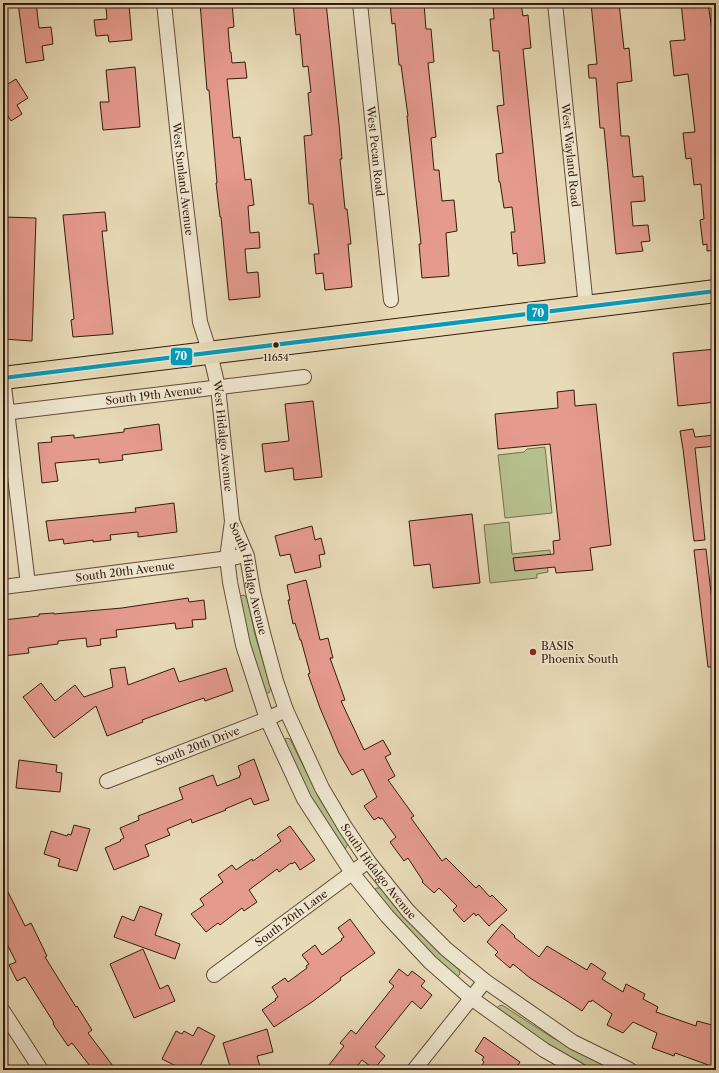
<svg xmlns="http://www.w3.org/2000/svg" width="719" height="1073" viewBox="0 0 719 1073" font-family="'Libre Caslon Text',serif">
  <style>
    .green { fill: #b6c08e; stroke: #766e4d }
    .building { fill: #e59a8e; stroke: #351b0c }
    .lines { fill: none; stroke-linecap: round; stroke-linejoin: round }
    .street-casing { stroke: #624b36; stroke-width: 16 }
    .primary-casing { stroke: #351b0c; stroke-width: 24 }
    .street { stroke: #efe7d0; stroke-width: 14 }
    .primary { stroke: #e7dab6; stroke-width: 22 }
    .bus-1-casing { stroke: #efe7d0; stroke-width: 7 }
    .bus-1 { stroke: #059bbb; stroke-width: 4 }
    .bus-dot { fill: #351b0c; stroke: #efe7d0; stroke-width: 1.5 }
    .poi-dot { fill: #8f2418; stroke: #efe7d0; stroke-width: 1.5 }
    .labels { text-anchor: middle; stroke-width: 3; stroke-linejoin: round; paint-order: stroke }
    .bus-label { font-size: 10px; fill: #351b0c; stroke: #efe7d0 }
    .street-label { font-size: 11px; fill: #351b0c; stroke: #efe7d0 }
    .poi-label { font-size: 11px; fill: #351b0c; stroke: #efe7d0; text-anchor: start }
    .line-badge { stroke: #efe7d0; stroke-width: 1.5 }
    .badge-label { font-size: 11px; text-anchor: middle; font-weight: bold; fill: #fff }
  </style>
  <rect width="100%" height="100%" fill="#e7dab6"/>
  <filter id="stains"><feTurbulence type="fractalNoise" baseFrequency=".005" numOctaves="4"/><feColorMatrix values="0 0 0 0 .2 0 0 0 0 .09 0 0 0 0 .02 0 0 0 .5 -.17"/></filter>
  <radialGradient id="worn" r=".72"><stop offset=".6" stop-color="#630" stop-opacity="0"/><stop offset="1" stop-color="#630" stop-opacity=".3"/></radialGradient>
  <g class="green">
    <polygon points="545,447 552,513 505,518 498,455 524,452 527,449"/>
    <polygon points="509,522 512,554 550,550 551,563 547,564 548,572 537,574 537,578 490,583 484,525"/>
    <polygon points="243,595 247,597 255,635 271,688 269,693 265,693 249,646 240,596"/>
    <polygon points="286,738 290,739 320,800 348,844 345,849 341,849 299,777 284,741"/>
    <polygon points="376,888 381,888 423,936 459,970 460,974 457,977 407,933 374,891"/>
    <polygon points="502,1005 553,1038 600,1063 602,1066 601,1070 593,1070 538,1040 497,1008 499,1006"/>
  </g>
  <g class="building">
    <polygon points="18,3 36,3 39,28 51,27 53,44 42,46 44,60 26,63"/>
    <polygon points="200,3 232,3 234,27 228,28 230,52 231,52 232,63 245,62 247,78 227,79 233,138 240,137 245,180 251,179 254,205 248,206 250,233 259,232 260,248 245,249 247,273 258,272 260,297 229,300 221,217 220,217 216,183 217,183 209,90 207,90"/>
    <polygon points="293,3 326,3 339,124 342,159 340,159 345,209 347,209 351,244 348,244 352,287 325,290 323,273 316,274 314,254 319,254 313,204 309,204 304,136 312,135 308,93 311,92 308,66 303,67 300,34 296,35"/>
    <polygon points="390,3 424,3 426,29 431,29 434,62 428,63 436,137 431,138 434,170 439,170 442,201 454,200 457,231 446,233 449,276 422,278 419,244 421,244 407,116 408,116 401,65 399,65 395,23 392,24"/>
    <polygon points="493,3 521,3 523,16 528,15 531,48 523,49 545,263 518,266 517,253 513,254 511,232 515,232 512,207 504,208 500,182 499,182 496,154 503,153 497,106 504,105 499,51 493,51 490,19 494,19"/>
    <polygon points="591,3 619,3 624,49 629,48 632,81 617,83 621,136 629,136 633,177 643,176 645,201 631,202 633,226 648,225 650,241 641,242 643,251 616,254 604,128 600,128 596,78 589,78 588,65 597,64"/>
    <polygon points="681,3 708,3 713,37 716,70 716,250 707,251 707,244 703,245 700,220 704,219 701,184 694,185 691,158 686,159 683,133 695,132 688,74 674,76 670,41 685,40"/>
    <polygon points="129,5 132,40 109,42 108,35 96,36 94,20 107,19 106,7"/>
    <polygon points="135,67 140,127 103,130 100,102 109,102 106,70"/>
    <polygon points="16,79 28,98 17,105 22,114 11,121 3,108 3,87"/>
    <polygon points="105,212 107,231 102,231 113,334 73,337 71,320 74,319 63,215"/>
    <polygon points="3,217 36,218 32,341 3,339"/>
    <polygon points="716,349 716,402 678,406 673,353"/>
    <polygon points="574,390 575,406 596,404 611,545 590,548 593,570 556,573 555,567 515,571 513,558 554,554 553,541 560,540 550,444 498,449 495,414 558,408 557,392"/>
    <polygon points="313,401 322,477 294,480 293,468 265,472 262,444 289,441 285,404"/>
    <polygon points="159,424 162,450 122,455 123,460 99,463 99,459 55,463 58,481 42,483 38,443 52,442 51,437 74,435 74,438 124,432 124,429"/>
    <polygon points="693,429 695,437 716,435 716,446 695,448 705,540 694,541 683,449 680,431"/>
    <polygon points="174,503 177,532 138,537 138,532 110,535 111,540 93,542 93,540 64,544 63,539 49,541 46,521 136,512 135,508"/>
    <polygon points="472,514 480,583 433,588 430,564 414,566 409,521"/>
    <polygon points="312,526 315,540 321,538 325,554 319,555 321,567 295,573 290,554 280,556 275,536"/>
    <polygon points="706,549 716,636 716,667 708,667 694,550"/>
    <polygon points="306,580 320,640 328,638 333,658 330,658 345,700 341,701 364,750 383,740 391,754 385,757 395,776 388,780 414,816 411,818 442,861 446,858 476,888 479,885 490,897 492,895 507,910 489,926 478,914 476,916 474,913 464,922 453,910 457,906 439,888 434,893 422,882 423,881 408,858 404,861 390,842 396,837 382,818 380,819 379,817 374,820 364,806 377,797 363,769 352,775 339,753 320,708 308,674 310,673 301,640 300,640 295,623 293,624 288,600 290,600 287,585"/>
    <polygon points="188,598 189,602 204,600 206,619 192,620 193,627 176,629 175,623 116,630 117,637 100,639 101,645 87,647 86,638 58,641 58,644 28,648 29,653 3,656 3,620 39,616 39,614 54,613 54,614 122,608"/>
    <polygon points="125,667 128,685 174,668 179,682 226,668 233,691 205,701 204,698 192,702 142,720 143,722 107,736 96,706 54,738 23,697 41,683 55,701 75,685 84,697 113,687 110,669"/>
    <polygon points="254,759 269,800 254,805 251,798 225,809 226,810 192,823 191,819 167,829 170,835 145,845 149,856 114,870 105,848 121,841 120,840 124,838 120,828 139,820 138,816 183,799 179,788 213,775 217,786 240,777 239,776 241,775 238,766"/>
    <polygon points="19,760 57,765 56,772 62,773 60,792 16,788"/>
    <polygon points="74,825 90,829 77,871 58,866 60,859 44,854 51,831 67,836 68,834 71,835"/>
    <polygon points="290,826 315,860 300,870 295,862 292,864 291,863 279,872 277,869 249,890 257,902 244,911 242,908 220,925 218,923 206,932 191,914 204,905 200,899 223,882 218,875 232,865 236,870 252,859 253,861 281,841 277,835"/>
    <polygon points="3,882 25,926 31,923 47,956 45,957 76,1007 77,1006 92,1030 88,1033 116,1070 93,1070 72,1043 68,1046 53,1024 54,1023 25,977 17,981 9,965 16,962 3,936"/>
    <polygon points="140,906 162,914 155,935 180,944 175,959 114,937 122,916 134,921"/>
    <polygon points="350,919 375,953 340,978 341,980 312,1002 274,1027 262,1010 276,1000 275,999 278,997 272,987 285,978 288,982 307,968 306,966 309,964 302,955 315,945 322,955 342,940 341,939 344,937 338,928"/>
    <polygon points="502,924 515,936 514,937 539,957 547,946 587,970 591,963 606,973 602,979 623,992 626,984 645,994 643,999 658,1007 656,1012 696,1026 697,1021 716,1026 716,1049 711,1066 675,1053 674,1056 652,1048 657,1033 633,1022 623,1033 607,1025 612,1014 592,1000 591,1002 589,1001 582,1011 567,1001 530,978 513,964 510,968 495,955 498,952 487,942"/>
    <polygon points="143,949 160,989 168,985 175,1001 134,1018 110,964"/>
    <polygon points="399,969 408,976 412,971 425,981 421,986 432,995 421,1009 412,1001 375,1047 385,1056 374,1069 362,1060 354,1070 325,1070 344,1046 340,1043 351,1030 356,1034 394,986 389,982"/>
    <polygon points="198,1027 215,1036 198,1070 184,1070 162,1059 176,1031 182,1034 184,1031 193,1036"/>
    <polygon points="267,1029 273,1052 257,1056 261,1070 231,1070 223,1043"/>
    <polygon points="484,1037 520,1062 515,1070 479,1070 484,1062 482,1060 484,1057 475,1051"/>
  </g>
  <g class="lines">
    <g class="street-casing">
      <g id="street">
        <path id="s1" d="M164,3L179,147L200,322L210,353L218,387L232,521L227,558L230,582L243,645L267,719L304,799L352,873L387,916L430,962L471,998L544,1050L579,1070"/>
        <path id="s2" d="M360,3L391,300"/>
        <path id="s3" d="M555,3L586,307"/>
        <polyline points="3,378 28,584"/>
        <path id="s4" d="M3,413L304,377"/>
        <path id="s5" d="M232,521L247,556L253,592L263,633L276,681L286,710L322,788L345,827L368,861L408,911L446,949L485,981L573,1042L630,1070"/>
        <path id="s6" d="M3,587L237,557"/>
        <path id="s7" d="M107,781L267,719L286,710"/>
        <path id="s8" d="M214,975L368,861"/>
        <polyline points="3,1011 41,1070"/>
        <polyline points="414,1070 485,981"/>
      </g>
    </g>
    <g class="primary-casing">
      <polyline id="primary" points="3,378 716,291"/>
    </g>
    <use href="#street" class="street"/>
    <use href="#primary" class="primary"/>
    <g class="bus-1-casing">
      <polyline id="bus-1" points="3,378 716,291"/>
    </g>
    <use href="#bus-1" class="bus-1"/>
  </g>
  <circle class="bus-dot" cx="276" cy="345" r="3.5"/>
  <circle class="poi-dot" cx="533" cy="652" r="4"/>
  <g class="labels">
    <g class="bus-label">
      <text x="276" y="361">11654</text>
    </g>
    <g class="street-label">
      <text dy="4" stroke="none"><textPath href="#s2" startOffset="149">West Pecan Road</textPath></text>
      <text dy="4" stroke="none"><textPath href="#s3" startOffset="153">West Wayland Road</textPath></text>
      <text dy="4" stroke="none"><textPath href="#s1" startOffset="177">West Sunland Avenue</textPath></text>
      <text dy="4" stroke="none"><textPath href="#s4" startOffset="152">South 19th Avenue</textPath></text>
      <text dy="4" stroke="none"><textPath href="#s1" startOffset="438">West Hidalgo Avenue</textPath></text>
      <text dy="4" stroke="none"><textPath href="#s6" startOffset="123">South 20th Avenue</textPath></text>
      <text dy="4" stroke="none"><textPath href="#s5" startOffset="60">South Hidalgo Avenue</textPath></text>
      <text dy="4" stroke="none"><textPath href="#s7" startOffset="97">South 20th Drive</textPath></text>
      <text dy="4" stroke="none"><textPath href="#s5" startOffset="384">South Hidalgo Avenue</textPath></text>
      <text dy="4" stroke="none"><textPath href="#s8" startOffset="96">South 20th Lane</textPath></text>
    </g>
    <g class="poi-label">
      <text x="541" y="650">BASIS<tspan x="541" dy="13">Phoenix South</tspan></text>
    </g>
  </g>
  <g class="line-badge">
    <rect x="526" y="303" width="23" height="19" rx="4" fill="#059bbb"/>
    <rect x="170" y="347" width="23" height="19" rx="4" fill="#059bbb"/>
  </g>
  <g class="badge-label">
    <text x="538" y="317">70</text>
    <text x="181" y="360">70</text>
  </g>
  <rect width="719" height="1073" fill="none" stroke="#e7dab6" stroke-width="16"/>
  <rect x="4" y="4" width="711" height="1065" fill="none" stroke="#351b0c" stroke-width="2"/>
  <rect x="8" y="8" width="703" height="1057" fill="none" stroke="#351b0c"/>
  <rect width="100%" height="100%" filter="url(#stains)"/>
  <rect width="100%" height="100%" fill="url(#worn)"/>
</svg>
